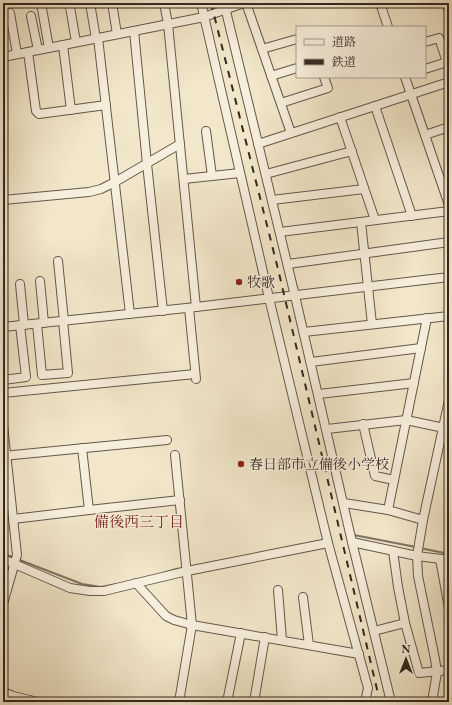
<svg xmlns="http://www.w3.org/2000/svg" width="452" height="705" viewBox="0 0 452 705" font-family="'EB Garamond','Noto Serif JP',serif">
  <style>
    .lines { fill: none; stroke-linecap: round; stroke-linejoin: round }
    .stream { stroke: #7f7364; stroke-width: 2 }
    .minor-casing { stroke: #64574b; stroke-width: 10 }
    .minor { stroke: #f7efdd; stroke-width: 8 }
    .rail { stroke: #342721; stroke-width: 2; stroke-dasharray: 7 7; stroke-linecap: butt }
    .poi-dot { fill: #8f2418; stroke: #f7efdd; stroke-width: 1.5 }
    .labels { text-anchor: middle; stroke-width: 3; stroke-linejoin: round; paint-order: stroke }
    .poi-label { font-size: 14px; fill: #342721; stroke: #f7efdd; text-anchor: start }
    .neighbourhood-label { font-size: 15px; fill: #7a1f14; stroke: #f7efdd }
  </style>
  <rect width="100%" height="100%" fill="#f2e7ca"/>
  <filter id="stains"><feTurbulence type="fractalNoise" baseFrequency=".005" numOctaves="4"/><feColorMatrix values="0 0 0 0 .2 0 0 0 0 .09 0 0 0 0 .02 0 0 0 .5 -.17"/></filter>
  <radialGradient id="worn" r=".72"><stop offset=".6" stop-color="#630" stop-opacity="0"/><stop offset="1" stop-color="#630" stop-opacity=".3"/></radialGradient>
  <g class="lines">
    <g class="stream">
      <polyline points="354,535 416,547"/>
      <polyline points="420,548 449,554"/>
      <polyline points="3,554 13,557"/>
      <polyline points="17,559 82,584 101,587 117,584"/>
      <polyline points="163,573 176,569 183,568"/>
    </g>
    <g class="minor-casing">
      <g id="minor">
        <polyline points="41,3 49,48"/>
        <polyline points="90,3 96,39"/>
        <polyline points="112,3 117,34"/>
        <polyline points="164,3 168,24 196,307"/>
        <polyline points="201,3 269,298 328,543 368,688 365,702"/>
        <polyline points="224,3 295,296 352,542 391,702"/>
        <polyline points="246,3 291,133"/>
        <polyline points="380,3 388,27"/>
        <polyline points="446,3 449,11"/>
        <polyline points="70,7 76,42"/>
        <polyline points="10,13 17,54"/>
        <polyline points="31,16 38,50"/>
        <polyline points="134,31 147,164 163,311"/>
        <polyline points="98,38 130,314"/>
        <polyline points="425,42 439,38 447,62 425,69"/>
        <polyline points="63,45 71,110"/>
        <polyline points="262,49 297,39"/>
        <polyline points="28,52 36,111 39,114 106,105"/>
        <polyline points="3,57 204,17 244,3"/>
        <polyline points="271,76 297,68"/>
        <polyline points="405,77 449,205"/>
        <polyline points="281,103 328,88 324,77"/>
        <polyline points="375,106 412,216"/>
        <polyline points="340,117 375,220"/>
        <polyline points="206,131 212,176"/>
        <polyline points="425,135 449,127"/>
        <polyline points="258,144 449,82"/>
        <polyline points="266,174 352,151"/>
        <polyline points="184,179 240,173"/>
        <polyline points="3,200 89,192 101,189 115,182 180,144"/>
        <polyline points="272,200 364,189"/>
        <polyline points="361,222 372,324"/>
        <polyline points="280,232 449,211"/>
        <polyline points="58,261 64,321"/>
        <polyline points="288,264 449,242"/>
        <polyline points="40,281 44,323"/>
        <polyline points="20,284 24,325"/>
        <polyline points="189,308 196,379"/>
        <polyline points="37,324 42,375 68,373 63,321"/>
        <polyline points="3,327 196,307 449,277"/>
        <polyline points="304,332 449,316"/>
        <polyline points="311,362 421,348"/>
        <polyline points="3,380 26,377 20,325"/>
        <polyline points="3,393 195,374"/>
        <polyline points="319,394 414,383"/>
        <polyline points="363,424 375,476 394,480"/>
        <polyline points="3,425 17,555 3,604"/>
        <polyline points="327,429 406,420 449,429"/>
        <polyline points="82,448 89,510"/>
        <polyline points="175,455 192,625 179,702"/>
        <polyline points="3,456 167,440"/>
        <polyline points="344,503 388,510 423,520"/>
        <polyline points="388,510 427,318"/>
        <polyline points="13,519 89,510 180,500"/>
        <polyline points="352,542 417,556 449,560"/>
        <polyline points="393,551 398,587 405,623 419,673 449,670"/>
        <polyline points="3,559 70,588 90,591 104,591 187,571 328,543"/>
        <polyline points="440,559 449,608"/>
        <polyline points="136,583 166,616 174,620 192,625 359,654"/>
        <polyline points="278,590 282,640"/>
        <polyline points="303,597 309,645"/>
        <polyline points="374,631 405,623"/>
        <polyline points="3,692 13,696 38,702"/>
        <polyline points="227,702 241,633"/>
        <polyline points="254,702 265,637"/>
        <polyline points="432,702 437,672 435,659 418,576 417,556 423,520 449,400"/>
      </g>
    </g>
    <use href="#minor" class="minor"/>
    <polyline class="rail" points="211,3 278,269 380,702"/>
  </g>
  <g class="poi-dot">
    <circle cx="239" cy="282" r="4"/>
    <circle cx="241" cy="464" r="4"/>
  </g>
  <g class="labels">
    <g class="poi-label">
      <text x="247" y="287">牧歌</text>
      <text x="249" y="469">春日部市立備後小学校</text>
    </g>
    <g class="neighbourhood-label">
      <text x="139" y="527">備後西三丁目</text>
    </g>
  </g>
  <rect width="452" height="705" fill="none" stroke="#f2e7ca" stroke-width="16"/>
  <rect x="4" y="4" width="444" height="697" fill="none" stroke="#342721" stroke-width="2"/>
  <rect x="8" y="8" width="436" height="689" fill="none" stroke="#342721"/>
  <rect x="296" y="26" width="130" height="52" fill="#f7efdd" stroke="#a99f92"/>
  <rect x="304" y="39" width="20" height="6" fill="#f7efdd" stroke="#a99f92"/>
  <text x="332" y="46" font-size="12" fill="#342721">道路</text>
  <rect x="304" y="59" width="20" height="6" fill="#342721" stroke="#a99f92"/>
  <text x="332" y="66" font-size="12" fill="#342721">鉄道</text>
  <g transform="translate(406 659)" stroke="#f7efdd" stroke-width="3" paint-order="stroke">
  <path d="M0-3L7 15L0 10L-7 15Z" fill="#342721"/>
  <text y="-6" font-size="11" font-weight="bold" text-anchor="middle" fill="#342721">N</text>
  </g>
  <rect width="100%" height="100%" filter="url(#stains)"/>
  <rect width="100%" height="100%" fill="url(#worn)"/>
</svg>
